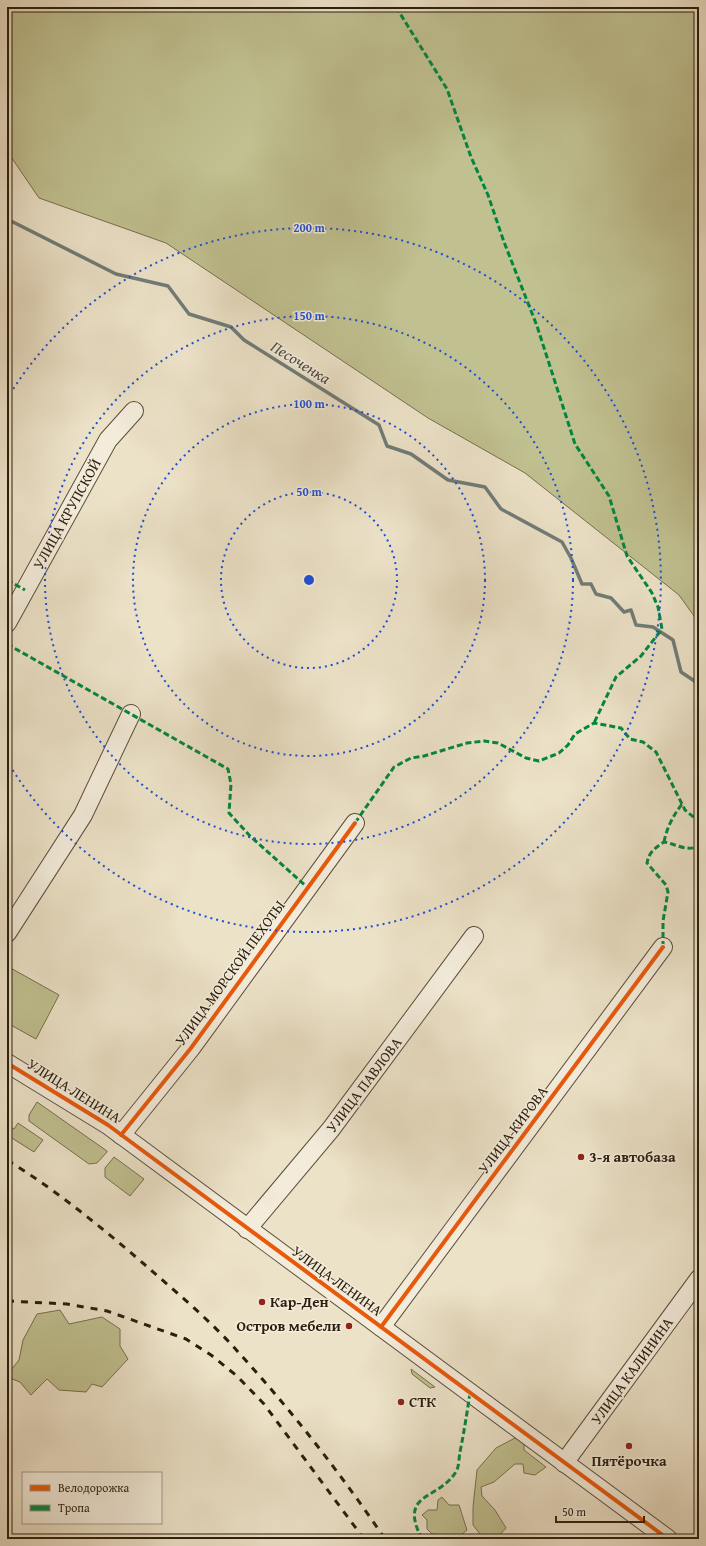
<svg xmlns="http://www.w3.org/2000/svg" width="706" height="1546" viewBox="0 0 706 1546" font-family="'Gentium Book Plus',serif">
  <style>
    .green { fill: #c0c090; stroke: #766f4e }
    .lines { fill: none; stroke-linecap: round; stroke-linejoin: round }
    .stream { stroke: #707c78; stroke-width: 3.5 }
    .minor-casing { stroke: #5b4f3c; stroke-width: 20 }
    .minor { stroke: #f3ecdb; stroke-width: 18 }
    .rail { stroke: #2b1e0d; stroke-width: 3; stroke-dasharray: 7 7; stroke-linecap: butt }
    .quiet { stroke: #00873e; stroke-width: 3; stroke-dasharray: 6 3; stroke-linecap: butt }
    .cycleway-casing { stroke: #f3ecdb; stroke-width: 6 }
    .cycleway { stroke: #e8590c; stroke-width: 4 }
    .ring { fill: none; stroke: #1d4ed8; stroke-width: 2; stroke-dasharray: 2 4 }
    .poi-dot { fill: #8f2418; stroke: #f3ecdb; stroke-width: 1.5 }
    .labels { text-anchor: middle; stroke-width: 3; stroke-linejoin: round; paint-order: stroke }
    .street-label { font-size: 15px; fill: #2b1e0d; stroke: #f3ecdb }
    .poi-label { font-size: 15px; font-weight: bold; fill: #2b1e0d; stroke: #f3ecdb; text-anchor: start }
    .water-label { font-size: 16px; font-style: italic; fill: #4e4d43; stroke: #f3ecdb }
    .centre { fill: #1d4ed8; stroke: #f3ecdb; stroke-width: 2 }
    .ring-label { font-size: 12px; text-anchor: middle; font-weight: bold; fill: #1d4ed8; stroke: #f3ecdb; stroke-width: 3; stroke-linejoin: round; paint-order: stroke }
  </style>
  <rect width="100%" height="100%" fill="#ece2c8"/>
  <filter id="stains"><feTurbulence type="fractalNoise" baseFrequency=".005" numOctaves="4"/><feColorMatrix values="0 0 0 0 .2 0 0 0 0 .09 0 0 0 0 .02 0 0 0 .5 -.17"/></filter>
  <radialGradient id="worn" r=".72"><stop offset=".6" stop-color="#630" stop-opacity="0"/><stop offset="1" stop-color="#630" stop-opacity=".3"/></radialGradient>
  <g class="green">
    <polygon points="7,7 699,7 699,623 679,595 525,473 428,418 166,243 39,198 7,151"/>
    <polygon points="7,966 59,995 36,1039 7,1023"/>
    <polygon points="37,1102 107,1151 107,1152 97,1163 89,1164 29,1121 29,1115"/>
    <polygon points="18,1123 43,1140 34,1152 7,1135 7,1125 14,1129"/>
    <polygon points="114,1157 144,1179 130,1196 105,1177 105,1168"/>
    <polygon points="60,1310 69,1324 102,1317 120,1329 120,1346 128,1359 102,1387 92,1384 86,1392 59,1390 47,1379 31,1395 20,1382 7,1377 7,1375 19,1360 23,1340 37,1314"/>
    <polygon points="411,1369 435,1387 430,1388 412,1374"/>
    <polygon points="515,1438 524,1441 524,1450 546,1467 535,1475 524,1473 523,1464 515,1464 494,1482 481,1487 482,1496 495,1510 506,1528 496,1539 484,1539 473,1525 473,1507 477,1470 496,1448"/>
    <polygon points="442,1497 449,1505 459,1505 467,1530 456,1539 441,1539 441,1535 432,1534 427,1529 427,1520 422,1515 428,1510 437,1510 438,1500"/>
  </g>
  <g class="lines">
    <polyline class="stream" points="7,219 116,274 168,286 189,314 231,327 244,340 379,425 387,446 411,454 448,480 485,487 501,509 562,542 571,558 582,584 591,584 596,594 611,598 624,612 631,610 636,625 653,627 673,640 681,672 699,684"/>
    <g class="minor-casing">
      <g id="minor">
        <polyline points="7,623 108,440 134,411"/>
        <polyline points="7,933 83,815 131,714"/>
        <polyline points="7,1063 108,1125 668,1539"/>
        <polyline points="121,1135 191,1048 355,823"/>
        <polyline points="247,1229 331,1129 474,936"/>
        <polyline points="381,1327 663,947"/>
        <polyline points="564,1463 699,1279"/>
      </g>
    </g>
    <use href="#minor" class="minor"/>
    <g class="rail">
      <path d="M7,1160C56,1190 101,1227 144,1264C176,1292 212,1322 239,1353C292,1411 341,1474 385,1539"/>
      <polyline points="7,1301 67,1304 107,1311 186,1339 211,1355 237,1376 264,1404 364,1539"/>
    </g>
    <g class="quiet">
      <polyline points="396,7 447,89 471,157 488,195 504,242 537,326 575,444 609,496 627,556 652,593 658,607 662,629 641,656 616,677 594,723"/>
      <polyline points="7,580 25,590"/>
      <polyline points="7,644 228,769 231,784 229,813 250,836 308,888"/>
      <polyline points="355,823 394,767 411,758 424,756 467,743 484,741 498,743 526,758 539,761 559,753 568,745 575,734 594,723 621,728 630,739 643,742 656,752 685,810 696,819 699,824"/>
      <path d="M664,842C667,827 673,816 682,804"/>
      <path d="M663,947V921L668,892L666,885L647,863C649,852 655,848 664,842C676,844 687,852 699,846"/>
      <path d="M422,1539C397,1491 440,1501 457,1470C459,1465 459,1457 460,1452C464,1432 467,1413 470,1393"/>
    </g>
    <g class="cycleway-casing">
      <g id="cycleway">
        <polyline points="7,1063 108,1125 668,1539"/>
        <polyline points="121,1135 191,1048 355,823"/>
        <polyline points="381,1327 663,947"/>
      </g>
    </g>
    <use href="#cycleway" class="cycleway"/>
  </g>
  <g class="ring">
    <circle cx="309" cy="580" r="88"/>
    <circle cx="309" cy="580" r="176"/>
    <circle cx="309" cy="580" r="264"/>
    <path d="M7 399A352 352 0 1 1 7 761"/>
  </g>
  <g class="poi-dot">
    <circle cx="581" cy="1157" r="4"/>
    <circle cx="262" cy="1302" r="4"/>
    <circle cx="349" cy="1326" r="4"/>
    <circle cx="401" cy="1402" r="4"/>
    <circle cx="629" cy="1446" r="4"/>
  </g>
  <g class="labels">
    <g class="street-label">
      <text transform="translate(67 514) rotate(-61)" y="5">УЛИЦА КРУПСКОЙ</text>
      <text transform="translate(230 973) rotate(-54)" y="5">УЛИЦА МОРСКОЙ ПЕХОТЫ</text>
      <text transform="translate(364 1085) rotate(-53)" y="5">УЛИЦА ПАВЛОВА</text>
      <text transform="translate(74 1091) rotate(32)" y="5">УЛИЦА ЛЕНИНА</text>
      <text transform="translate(513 1130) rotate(-53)" y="5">УЛИЦА КИРОВА</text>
      <text transform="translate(337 1281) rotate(36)" y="5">УЛИЦА ЛЕНИНА</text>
      <text transform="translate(632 1371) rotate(-54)" y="5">УЛИЦА КАЛИНИНА</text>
    </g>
    <g class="poi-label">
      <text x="589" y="1162">3-я автобаза</text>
      <text x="270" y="1307">Кар-Ден</text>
      <text x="341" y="1331" text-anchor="end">Остров мебели</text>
      <text x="409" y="1407">СТК</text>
      <text x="629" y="1466" text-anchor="middle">Пятёрочка</text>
    </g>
    <g class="water-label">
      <text transform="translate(301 362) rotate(32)" y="6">Песоченка</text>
    </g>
  </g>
  <circle cx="309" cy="580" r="6" class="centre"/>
  <g class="ring-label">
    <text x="309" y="232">200 m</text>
    <text x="309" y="320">150 m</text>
    <text x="309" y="408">100 m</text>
    <text x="309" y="496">50 m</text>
  </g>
  <rect width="706" height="1546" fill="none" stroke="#ece2c8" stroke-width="24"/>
  <rect x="8" y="8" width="690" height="1530" fill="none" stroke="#2b1e0d" stroke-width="2"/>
  <rect x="12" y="12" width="682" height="1522" fill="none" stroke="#2b1e0d"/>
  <rect x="22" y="1472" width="140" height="52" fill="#f3ecdb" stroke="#a39a89"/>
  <rect x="30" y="1485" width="20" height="6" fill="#e8590c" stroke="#a39a89"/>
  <text x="58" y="1492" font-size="12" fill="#2b1e0d">Велодорожка</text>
  <rect x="30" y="1505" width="20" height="6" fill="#00873e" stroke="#a39a89"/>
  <text x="58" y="1512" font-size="12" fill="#2b1e0d">Тропа</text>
  <path d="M556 1516v6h88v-6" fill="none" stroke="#2b1e0d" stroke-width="2"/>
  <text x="562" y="1516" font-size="12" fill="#2b1e0d" stroke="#f3ecdb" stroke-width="3" paint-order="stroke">50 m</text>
  <rect width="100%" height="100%" filter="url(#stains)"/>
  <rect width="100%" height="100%" fill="url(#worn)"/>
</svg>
